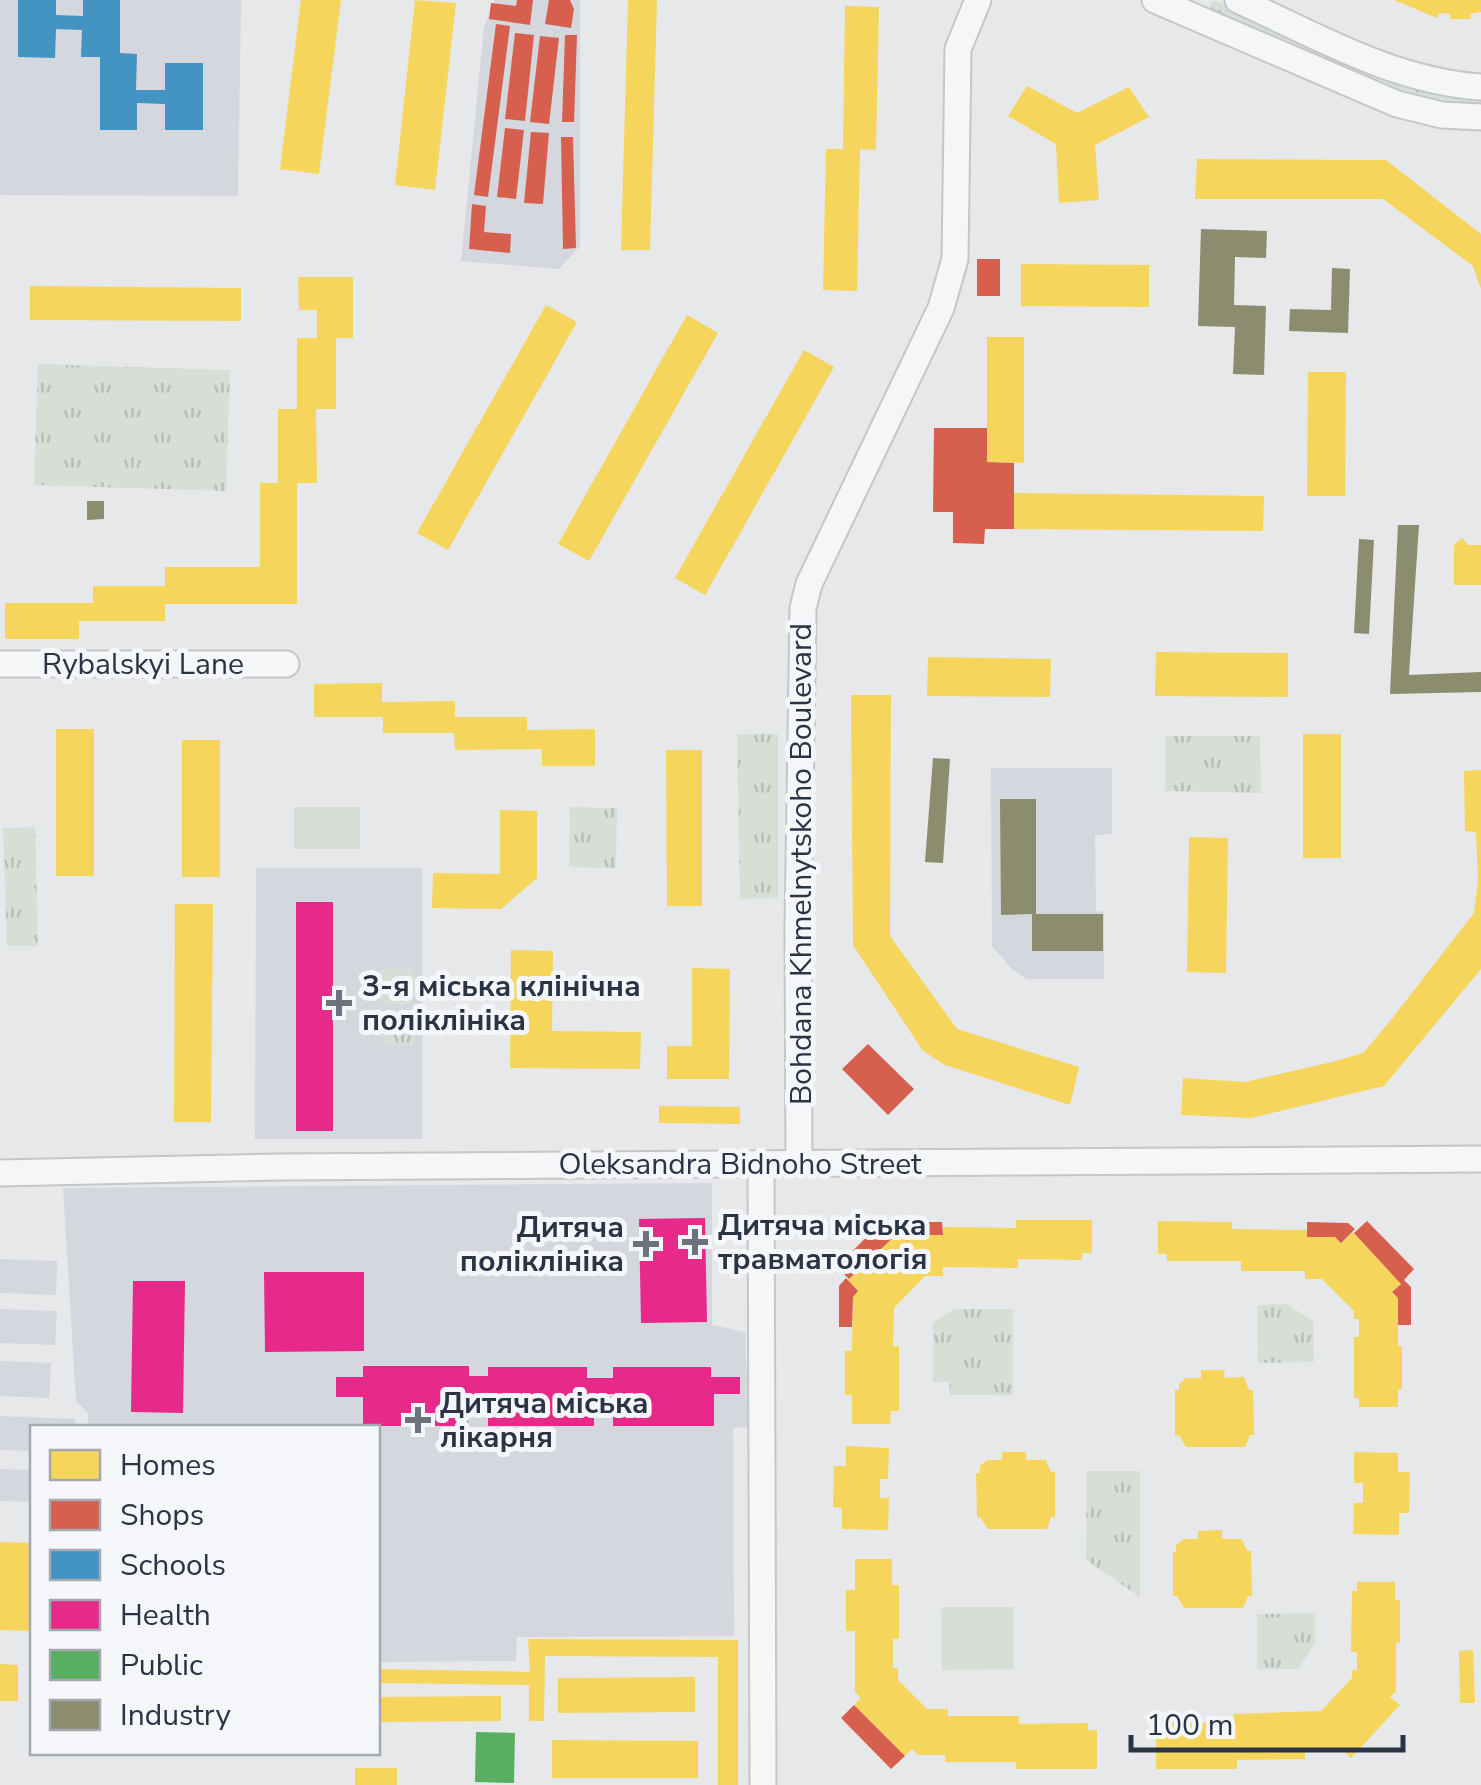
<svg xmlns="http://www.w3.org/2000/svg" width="1481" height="1785" viewBox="0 0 1481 1785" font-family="'Nunito Sans',sans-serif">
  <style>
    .built { fill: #d4d7dd }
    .grass { fill: url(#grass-tufts) }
    .pitch { fill: #d6ded6 }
    .homes { fill: #f6d55c }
    .shops { fill: #d6604d }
    .schools { fill: #4393c3 }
    .health { fill: #e7298a }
    .public { fill: #5aae61 }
    .industry { fill: #8c8c6e }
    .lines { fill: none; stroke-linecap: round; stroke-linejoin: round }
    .minor-casing { stroke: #c4c6c8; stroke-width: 29 }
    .minor { stroke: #f5f6f7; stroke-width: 25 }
    .poi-dot { fill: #6c737f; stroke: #f4f6f9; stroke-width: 4 }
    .labels { text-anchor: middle; stroke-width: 10; stroke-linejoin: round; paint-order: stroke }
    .street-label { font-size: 30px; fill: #2b3445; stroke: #f4f6f9 }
    .poi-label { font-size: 30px; font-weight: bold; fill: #2b3445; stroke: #f4f6f9; text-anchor: start }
  </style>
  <defs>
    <pattern id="grass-tufts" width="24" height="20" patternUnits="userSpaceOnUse" patternTransform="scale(2.5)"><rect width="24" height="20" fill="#d6ded6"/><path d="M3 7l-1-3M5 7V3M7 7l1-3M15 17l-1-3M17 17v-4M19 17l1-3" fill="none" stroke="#b8bfb9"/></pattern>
  </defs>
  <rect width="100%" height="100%" fill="#e6e8ea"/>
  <g class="built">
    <polygon points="0,0 241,0 238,196 0,195"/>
    <polygon points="495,0 580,0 580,246 559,269 461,261 484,27"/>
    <polygon points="991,768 1112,768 1112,834 1095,835 1096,911 1104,912 1104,979 1027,979 1012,969 992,946"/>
    <polygon points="256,868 422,868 422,1139 255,1139"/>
    <polygon points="712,1183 712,1325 745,1332 749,1427 733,1428 734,1636 517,1637 516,1661 378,1662 378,1428 88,1427 88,1413 76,1401 63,1188"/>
    <polygon points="0,1259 57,1261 56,1295 0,1293"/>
    <polygon points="0,1309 57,1311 55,1345 0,1343"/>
    <polygon points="0,1361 51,1363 49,1398 0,1396"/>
    <polygon points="0,1416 75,1419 75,1427 32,1428 32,1451 0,1450"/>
    <polygon points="0,1469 32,1470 32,1502 0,1501"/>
  </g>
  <g class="grass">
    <polygon points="1216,1 1388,78 1481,93 1481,108 1419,101 1209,13 1211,2"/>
    <polygon points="38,364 230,370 226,491 34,485"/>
    <polygon points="737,734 778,734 778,898 740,899"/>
    <polygon points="1166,736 1260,736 1261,793 1165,791"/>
    <polygon points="570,807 617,808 616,868 569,867"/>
    <polygon points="35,827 38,946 7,946 3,828"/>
    <path d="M384,969H411C418,978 417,996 411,1004L385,1005L380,1001L379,974Z"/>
    <polygon points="385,1010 412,1011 415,1015 415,1040 411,1045 385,1046 381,1042 380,1015"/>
    <polygon points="1287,1304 1313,1321 1314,1362 1258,1363 1257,1305"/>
    <polygon points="954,1309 1013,1309 1013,1395 950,1395 949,1382 933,1382 933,1323"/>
    <polygon points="1087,1471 1140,1471 1140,1597 1086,1560"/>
    <polygon points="1315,1613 1315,1643 1298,1669 1257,1669 1257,1614"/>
  </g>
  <g class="pitch">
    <rect x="294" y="807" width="66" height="42"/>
    <polygon points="1013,1607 1014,1669 942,1670 941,1607"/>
  </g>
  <g class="homes">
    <polygon points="301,0 341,0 319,174 280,169"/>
    <polygon points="415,0 456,3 435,190 395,185"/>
    <polygon points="628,0 657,0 650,250 621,250"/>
    <polygon points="1394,0 1481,0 1481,12 1470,14 1471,19 1450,19 1450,14 1439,13 1437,18"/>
    <polygon points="845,6 879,7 876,150 860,149 857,291 823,290 826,149 843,149"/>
    <polygon points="1027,86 1077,113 1129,87 1149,117 1095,145 1099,200 1059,203 1056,144 1008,116"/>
    <polygon points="1197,159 1386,160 1481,234 1481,289 1473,266 1383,199 1195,199"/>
    <polygon points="1021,264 1149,265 1149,307 1021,306"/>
    <polygon points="298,277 353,277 353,338 336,338 336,409 316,409 317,483 297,483 297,604 165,604 165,621 79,621 79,639 5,639 5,603 93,603 93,586 165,586 165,567 260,567 260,483 278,483 278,409 297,409 297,338 317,338 317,310 299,310"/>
    <polygon points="30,286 241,288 241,321 30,320"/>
    <polygon points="546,305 577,322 448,550 417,533"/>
    <polygon points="687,315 718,333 589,561 558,544"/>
    <polygon points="987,337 1024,337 1024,463 987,462"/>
    <polygon points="804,350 834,367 705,595 675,578"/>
    <polygon points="1308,372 1346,372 1345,496 1307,496"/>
    <polygon points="1014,493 1264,496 1263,531 1014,529"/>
    <polygon points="1462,538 1468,545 1481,545 1481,585 1454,585 1454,545"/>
    <polygon points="1156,652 1288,653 1288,697 1155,696"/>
    <polygon points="928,657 1051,659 1050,697 927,696"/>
    <polygon points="382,683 382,702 455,701 455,717 527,717 527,730 595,729 595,766 542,766 542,749 455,750 454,733 383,733 383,717 314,717 314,684"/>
    <polygon points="851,695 891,695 890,936 957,1029 1079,1067 1070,1105 945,1065 923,1051 853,945"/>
    <rect x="56" y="729" width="38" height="147"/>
    <rect x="1303" y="734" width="38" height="124"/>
    <rect x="182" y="740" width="38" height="137"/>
    <polygon points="666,750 702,750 702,906 667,906"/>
    <polygon points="1481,770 1481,969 1384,1086 1251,1118 1181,1115 1183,1078 1245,1082 1332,1062 1363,1053 1387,1025 1474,913 1478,881 1476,832 1465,831 1464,771"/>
    <polygon points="500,810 537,811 537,878 501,909 432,908 433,873 500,874"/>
    <polygon points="1189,837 1228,838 1226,973 1187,972"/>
    <polygon points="175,904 213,904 211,1122 174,1122"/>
    <polygon points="511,950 553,951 552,1031 641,1032 640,1069 510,1068"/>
    <polygon points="692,968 730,969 729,1079 667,1079 667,1046 692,1046"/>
    <polygon points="659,1106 740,1107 740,1124 659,1123"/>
    <polygon points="1016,1220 1092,1220 1092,1253 1082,1253 1082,1260 1018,1259 1018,1268 943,1267 943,1276 925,1276 894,1308 893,1346 899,1346 899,1411 891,1411 890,1424 852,1424 852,1395 845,1395 845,1351 852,1351 853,1297 858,1291 848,1280 899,1232 907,1241 913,1235 943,1235 943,1227 1016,1228"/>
    <polygon points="1158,1221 1232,1222 1232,1229 1307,1230 1307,1237 1335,1237 1341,1243 1353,1232 1401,1284 1392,1292 1398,1298 1398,1346 1402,1346 1402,1389 1398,1389 1398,1407 1359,1407 1359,1398 1354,1398 1354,1337 1359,1337 1359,1319 1354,1319 1354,1311 1322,1279 1305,1279 1305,1271 1241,1271 1241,1261 1167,1261 1167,1254 1158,1254"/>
    <polygon points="1201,1370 1224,1370 1225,1378 1244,1377 1249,1390 1253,1390 1254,1435 1250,1435 1245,1447 1186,1447 1179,1435 1175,1436 1175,1390 1179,1390 1179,1384 1186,1378 1201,1378"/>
    <polygon points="846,1446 889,1448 888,1479 880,1479 880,1498 889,1498 888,1530 842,1529 842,1508 833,1507 834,1466 846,1466"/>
    <polygon points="1002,1452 1026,1452 1026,1460 1046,1460 1051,1472 1055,1472 1055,1517 1051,1517 1047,1529 988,1529 980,1517 977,1517 976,1473 980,1473 980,1466 987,1460 1002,1460"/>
    <polygon points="1354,1452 1398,1453 1398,1472 1410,1472 1409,1513 1399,1513 1399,1535 1353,1534 1354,1503 1363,1503 1363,1483 1354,1483"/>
    <polygon points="1222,1530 1222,1539 1242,1539 1247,1551 1251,1551 1252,1596 1248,1596 1243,1608 1184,1608 1177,1596 1173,1596 1173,1552 1176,1552 1176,1545 1184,1539 1198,1539 1198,1531"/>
    <polygon points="0,1542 32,1543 32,1631 0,1630"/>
    <polygon points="855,1559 892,1559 892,1585 899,1585 899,1639 893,1639 893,1668 898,1668 898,1680 927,1709 948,1709 948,1716 1019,1716 1019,1724 1088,1723 1088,1730 1097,1730 1097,1769 1016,1769 1016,1762 945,1762 945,1755 918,1755 912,1749 905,1756 854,1705 861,1698 855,1692 855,1631 846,1631 846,1590 855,1590"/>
    <polygon points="1357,1582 1395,1582 1395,1600 1400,1600 1400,1643 1396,1643 1396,1691 1390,1697 1400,1705 1351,1758 1339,1747 1334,1752 1305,1752 1305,1759 1237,1760 1237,1769 1156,1769 1156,1730 1166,1730 1166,1723 1234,1723 1234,1714 1321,1711 1352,1678 1352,1670 1357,1670 1357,1652 1351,1652 1352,1591 1357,1591"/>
    <polygon points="528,1639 738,1640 738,1785 718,1785 718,1657 545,1656 544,1721 529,1721 529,1685 378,1683 378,1669 530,1672"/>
    <polygon points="1473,1650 1475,1703 1460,1703 1459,1651"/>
    <polygon points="0,1664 18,1665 18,1701 0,1701"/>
    <polygon points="695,1677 695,1712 558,1713 558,1678"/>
    <polygon points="501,1696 501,1721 378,1722 378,1697"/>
    <polygon points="552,1740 698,1741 698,1778 552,1778"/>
    <rect x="355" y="1768" width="42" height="17"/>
  </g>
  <g class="shops">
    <polygon points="517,0 533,0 530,25 489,19 491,3 516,6"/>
    <polygon points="549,0 570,0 574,9 571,28 545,24"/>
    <polygon points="496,24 510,26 488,197 474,195"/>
    <polygon points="515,33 534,35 525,121 505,119"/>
    <polygon points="565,35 577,35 574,122 562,122"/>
    <polygon points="540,36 559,38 549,124 530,122"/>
    <polygon points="505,128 524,130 516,199 497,197"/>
    <polygon points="531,132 549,133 543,204 524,203"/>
    <polygon points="561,137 573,137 576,248 563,249"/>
    <polygon points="472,204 486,206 484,232 511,234 510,253 469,249"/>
    <rect x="977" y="259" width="23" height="37"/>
    <polygon points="934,428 987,428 987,462 1014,463 1014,529 985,529 984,544 953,543 953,512 933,512"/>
    <polygon points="868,1044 914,1089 888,1115 842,1069"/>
    <polygon points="884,1219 895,1229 902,1222 942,1222 943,1235 913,1235 907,1241 899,1232 849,1279 837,1267"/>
    <polygon points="1367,1221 1414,1269 1404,1280 1411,1287 1411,1325 1398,1325 1398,1298 1392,1292 1401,1284 1354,1233"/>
    <polygon points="1307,1222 1348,1223 1355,1229 1341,1243 1335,1237 1307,1237"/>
    <polygon points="846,1278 858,1291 853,1297 852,1327 839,1327 839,1286"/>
    <polygon points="854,1705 905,1756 891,1769 841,1718"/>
  </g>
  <polygon class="schools" points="18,0 56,0 56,15 83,16 83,0 120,0 120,53 137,54 136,90 165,90 165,63 203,63 203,130 165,130 165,104 137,103 137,130 100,130 100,57 81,57 82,30 56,29 55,58 18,57"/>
  <g class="health">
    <rect x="296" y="902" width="37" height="229"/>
    <polygon points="705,1218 707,1322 641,1323 639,1219"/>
    <polygon points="264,1272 364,1272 364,1351 265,1352"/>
    <polygon points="133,1281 185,1281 183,1413 131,1412"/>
    <polygon points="363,1366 469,1366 469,1376 488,1376 488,1367 587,1367 587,1378 613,1378 613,1367 711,1367 711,1377 740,1377 740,1394 714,1394 714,1426 613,1426 613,1394 594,1394 594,1426 488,1426 488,1395 468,1395 468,1426 363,1426 363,1397 336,1397 336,1377 363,1377"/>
  </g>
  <polygon class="public" points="476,1732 515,1733 514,1783 475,1782"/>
  <g class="industry">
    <polygon points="1201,229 1267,231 1266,258 1235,257 1234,305 1266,306 1264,375 1233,374 1235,327 1198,326"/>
    <polygon points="1332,268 1350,269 1348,333 1289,331 1290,309 1331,310"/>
    <polygon points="87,501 104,501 104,519 87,520"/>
    <polygon points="1398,525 1419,525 1409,675 1481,672 1481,692 1390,694"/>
    <polygon points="1359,539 1374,540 1369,634 1354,633"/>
    <polygon points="933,758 950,759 943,863 925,862"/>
    <polygon points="1000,799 1036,799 1036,914 1103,914 1103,951 1032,951 1032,914 1001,915"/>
  </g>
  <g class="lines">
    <g class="minor-casing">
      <g id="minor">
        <polyline points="1155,0 1397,104 1442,115 1481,117"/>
        <path d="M1238,0C1317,36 1393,81 1481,87"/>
        <polyline points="0,664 286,664"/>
        <polyline points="761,1163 763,1785"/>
        <polyline points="799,1164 798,927 803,608 809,584 941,308 955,259 958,49 978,0"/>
        <polyline points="0,1173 280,1167 1481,1159"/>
      </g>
    </g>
    <use href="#minor" class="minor"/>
  </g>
  <g class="poi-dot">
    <path d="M334 988h10v10h10v10h-10v10h-10v-10h-10v-10h10z"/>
    <path d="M690 1227h10v10h10v10h-10v10h-10v-10h-10v-10h10z"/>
    <path d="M641 1229h10v10h10v10h-10v10h-10v-10h-10v-10h10z"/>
    <path d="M413 1405h10v10h10v10h-10v10h-10v-10h-10v-10h10z"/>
  </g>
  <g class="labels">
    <g class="street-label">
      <text x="143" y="674">Rybalskyi Lane</text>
      <text transform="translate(801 864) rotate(-90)" y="10">Bohdana Khmelnytskoho Boulevard</text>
      <text x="740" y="1174">Oleksandra Bidnoho Street</text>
    </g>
    <g class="poi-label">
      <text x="362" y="996">3-я міська клінічна<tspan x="362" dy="34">поліклініка</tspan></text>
      <text x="718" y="1235">Дитяча міська<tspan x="718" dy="34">травматологія</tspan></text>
      <text x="624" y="1237" text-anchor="end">Дитяча<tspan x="624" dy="34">поліклініка</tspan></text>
      <text x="440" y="1413">Дитяча міська<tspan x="440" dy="34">лікарня</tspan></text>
    </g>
  </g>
  <rect x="30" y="1425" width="350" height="330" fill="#f4f6f9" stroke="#a4a8b1" stroke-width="2.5"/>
  <rect x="50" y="1450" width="50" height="30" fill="#f6d55c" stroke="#a4a8b1" stroke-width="2.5"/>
  <text x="120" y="1475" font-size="30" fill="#2b3445">Homes</text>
  <rect x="50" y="1500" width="50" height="30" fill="#d6604d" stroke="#a4a8b1" stroke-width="2.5"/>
  <text x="120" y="1525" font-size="30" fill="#2b3445">Shops</text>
  <rect x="50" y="1550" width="50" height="30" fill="#4393c3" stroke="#a4a8b1" stroke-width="2.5"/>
  <text x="120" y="1575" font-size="30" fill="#2b3445">Schools</text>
  <rect x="50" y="1600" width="50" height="30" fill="#e7298a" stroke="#a4a8b1" stroke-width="2.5"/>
  <text x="120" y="1625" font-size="30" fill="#2b3445">Health</text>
  <rect x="50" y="1650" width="50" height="30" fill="#5aae61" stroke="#a4a8b1" stroke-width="2.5"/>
  <text x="120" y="1675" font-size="30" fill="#2b3445">Public</text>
  <rect x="50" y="1700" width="50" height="30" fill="#8c8c6e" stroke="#a4a8b1" stroke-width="2.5"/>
  <text x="120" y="1725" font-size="30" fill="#2b3445">Industry</text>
  <path d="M1131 1735v15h272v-15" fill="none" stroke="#2b3445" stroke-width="5"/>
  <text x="1146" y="1735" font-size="30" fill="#2b3445" stroke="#f4f6f9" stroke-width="8" paint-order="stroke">100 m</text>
</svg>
